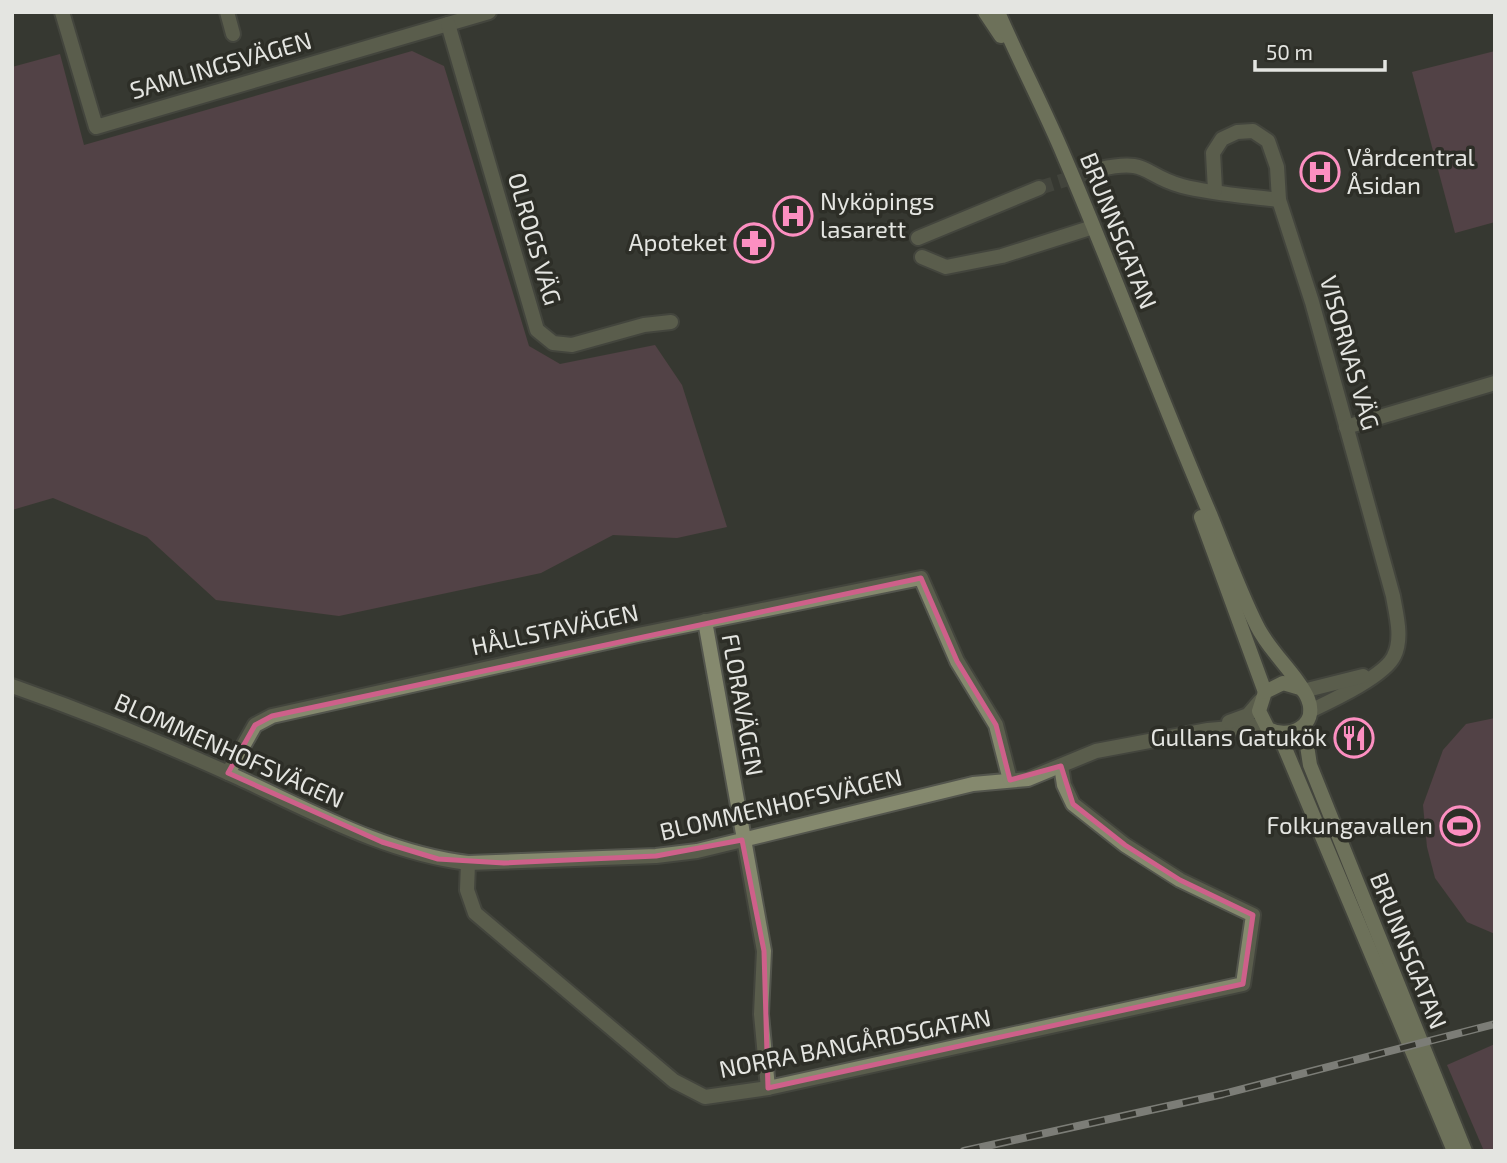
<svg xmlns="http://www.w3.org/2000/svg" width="1507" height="1163" viewBox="0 0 1507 1163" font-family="'Exo 2',sans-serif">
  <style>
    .green { fill: #744e5f }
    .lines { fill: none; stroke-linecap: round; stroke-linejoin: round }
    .minor-tunnel { stroke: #51534b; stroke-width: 14; stroke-dasharray: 14 7; stroke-linecap: butt }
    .minor-casing { stroke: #53554d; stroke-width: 18 }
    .secondary-casing { stroke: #53554d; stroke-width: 18 }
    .minor { stroke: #85896e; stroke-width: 14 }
    .secondary { stroke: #b0b68c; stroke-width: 14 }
    .rail-casing { stroke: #d0d1cc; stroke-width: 8 }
    .rail { stroke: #2d2e27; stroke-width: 5; stroke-dasharray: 16; stroke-linecap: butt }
    .marked { fill: none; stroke: #ce608a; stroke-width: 5; stroke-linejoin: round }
    .labels { text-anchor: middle; stroke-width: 7; stroke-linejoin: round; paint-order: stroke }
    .street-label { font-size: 24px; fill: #e4e5e1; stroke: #2d2e27 }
    .poi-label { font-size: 24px; fill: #e4e5e1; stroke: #2d2e27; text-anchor: end }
  </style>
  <rect width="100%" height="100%" fill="#373931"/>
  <g class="green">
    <polygon points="412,51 444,66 529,346 560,364 655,345 682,385 727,527 677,538 613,535 541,573 339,616 216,600 147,537 53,498 12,510 12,67 60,54 84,145"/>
    <polygon points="1495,51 1495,222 1455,233 1412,72"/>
    <polygon points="1495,718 1495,934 1467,922 1435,878 1427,847 1423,805 1443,750 1466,724"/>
    <polygon points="1495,1044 1495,1151 1484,1151 1447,1065"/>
  </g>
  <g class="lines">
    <polyline class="minor-tunnel" points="1039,188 1100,169"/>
    <g class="minor-casing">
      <g id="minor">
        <polyline points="62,12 96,127 489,12"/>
        <polyline points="227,12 233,34"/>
        <polyline points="448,24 537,330 553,343 572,345 644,325 671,322"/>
        <path d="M1100,169C1150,158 1142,175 1182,186C1213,194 1248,196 1279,200"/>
        <path d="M1215,190L1213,153L1222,139L1237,132L1253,131L1268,141L1277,167L1279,200L1312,302L1393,596C1396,614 1403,638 1394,656C1385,676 1331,701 1310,711"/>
        <polyline points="918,238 1039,188"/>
        <polyline points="922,257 946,267 1002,256 1093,227"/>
        <polyline points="1346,427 1495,383"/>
        <polyline points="705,621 764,951 761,1014 768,1088"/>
        <path d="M12,686C89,713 165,744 239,778C313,812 386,853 468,863L656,856L697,851L973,784L1028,779L1096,751L1208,730L1265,725"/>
        <polyline points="1303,691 1363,676"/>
        <polyline points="1229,722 1248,715 1260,701"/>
        <polyline points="228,773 255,725 272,716 638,635 921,578 957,661 996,725 1010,780"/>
        <polyline points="468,863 467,890 475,913 674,1081 705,1097 768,1088 1243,984 1253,915 1180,880 1125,845 1073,804 1064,785 1061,766"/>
      </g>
    </g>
    <g class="secondary-casing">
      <g id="secondary">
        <polyline points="985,12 1001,36"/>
        <path d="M998,12C1019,61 1044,108 1064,156C1115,275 1159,395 1210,514C1225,551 1239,590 1257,626C1269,651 1299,677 1308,699C1319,726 1289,740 1268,729L1259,711L1265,692L1283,683L1300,688"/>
        <polyline points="1201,517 1265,692"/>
        <polyline points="1304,726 1310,765 1465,1151"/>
        <polyline points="1279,734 1454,1151"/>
      </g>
    </g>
    <use href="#minor" class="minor"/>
    <use href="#secondary" class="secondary"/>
    <g class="rail-casing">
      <polyline id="rail" points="964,1151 1223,1094 1495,1024"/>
    </g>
    <use href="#rail" class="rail"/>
  </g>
  <path d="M0 0H1507V1163H0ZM921,578L957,661L996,725L1010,780L1061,766L1073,804L1125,845L1180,880L1253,915L1243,984L768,1088L764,951L742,840L656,856L504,863L438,859L382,842L228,773L255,725L272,716Z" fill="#373931" fill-opacity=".55" fill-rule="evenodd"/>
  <path class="marked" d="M921,578L957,661L996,725L1010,780L1061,766L1073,804L1125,845L1180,880L1253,915L1243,984L768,1088L764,951L742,840L656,856L504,863L438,859L382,842L228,773L255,725L272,716Z"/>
  <defs>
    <g id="hospital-ring" transform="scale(2.0125)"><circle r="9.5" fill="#2d2e27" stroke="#fc8fc1" stroke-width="1.5"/><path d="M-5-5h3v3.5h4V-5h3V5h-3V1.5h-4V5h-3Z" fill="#fc8fc1"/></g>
    <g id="pharmacy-ring" transform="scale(2.0125)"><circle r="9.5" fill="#2d2e27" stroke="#fc8fc1" stroke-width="1.5"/><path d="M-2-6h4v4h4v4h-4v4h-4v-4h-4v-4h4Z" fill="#fc8fc1"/></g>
    <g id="restaurant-ring" transform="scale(2.0125)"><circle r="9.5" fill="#2d2e27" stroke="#fc8fc1" stroke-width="1.5"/><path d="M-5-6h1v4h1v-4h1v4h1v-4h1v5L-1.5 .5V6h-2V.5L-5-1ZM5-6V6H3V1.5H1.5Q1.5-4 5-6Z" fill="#fc8fc1"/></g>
    <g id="stadium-ring" transform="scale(2.0125)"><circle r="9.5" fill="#2d2e27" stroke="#fc8fc1" stroke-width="1.5"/><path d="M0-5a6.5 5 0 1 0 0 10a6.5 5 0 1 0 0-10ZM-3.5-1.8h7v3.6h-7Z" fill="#fc8fc1"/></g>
  </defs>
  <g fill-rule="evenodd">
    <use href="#hospital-ring" x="1320" y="172"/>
    <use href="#hospital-ring" x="793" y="216"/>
    <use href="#pharmacy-ring" x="754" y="243"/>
    <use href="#restaurant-ring" x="1354" y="738"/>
    <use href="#stadium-ring" x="1460" y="826"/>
  </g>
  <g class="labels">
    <g class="street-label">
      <text transform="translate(221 66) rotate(-16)" y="8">SAMLINGSVÄGEN</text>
      <text transform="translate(1118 231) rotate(68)" y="8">BRUNNSGATAN</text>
      <text transform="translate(534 239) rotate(74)" y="8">OLROGS VÄG</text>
      <text transform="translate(1349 353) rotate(74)" y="8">VISORNAS VÄG</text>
      <text transform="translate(555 630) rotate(-12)" y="8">HÅLLSTAVÄGEN</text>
      <text transform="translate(742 705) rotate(80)" y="8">FLORAVÄGEN</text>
      <text transform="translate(229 751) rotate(24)" y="8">BLOMMENHOFSVÄGEN</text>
      <text transform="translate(781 805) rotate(-13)" y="8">BLOMMENHOFSVÄGEN</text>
      <text transform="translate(1408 951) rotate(68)" y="8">BRUNNSGATAN</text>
      <text transform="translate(855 1044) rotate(-11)" y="8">NORRA BANGÅRDSGATAN</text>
    </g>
    <g class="poi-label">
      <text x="1347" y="166" text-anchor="start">Vårdcentral<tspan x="1347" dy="28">Åsidan</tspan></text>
      <text x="820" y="210" text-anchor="start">Nyköpings<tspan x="820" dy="28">lasarett</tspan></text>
      <text x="727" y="251">Apoteket</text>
      <text x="1327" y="746">Gullans Gatukök</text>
      <text x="1433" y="834">Folkungavallen</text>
    </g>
  </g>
  <rect width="1507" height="1163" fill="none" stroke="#e4e5e1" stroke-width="28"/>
  <path d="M1255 60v10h130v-10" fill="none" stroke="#e4e5e1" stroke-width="3.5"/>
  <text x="1266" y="60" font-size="21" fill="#e4e5e1" stroke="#2d2e27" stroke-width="5" paint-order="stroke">50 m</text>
</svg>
